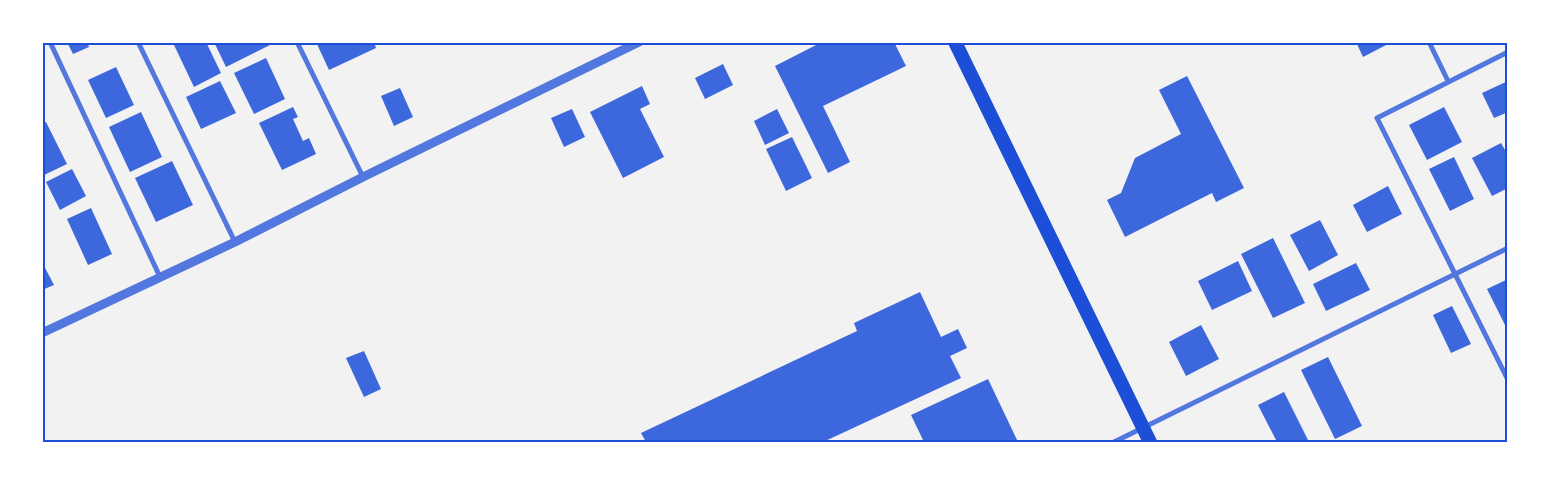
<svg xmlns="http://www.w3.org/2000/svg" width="1550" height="485" viewBox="0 0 1550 485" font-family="'Source Sans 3',sans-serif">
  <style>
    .building { fill: #3d67dc }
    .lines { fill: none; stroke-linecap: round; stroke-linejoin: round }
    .minor { stroke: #5277de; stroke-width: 5 }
    .tertiary { stroke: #5277de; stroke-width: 9 }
    .trunk { stroke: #1d4ed8; stroke-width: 14 }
    .neatline { fill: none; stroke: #1d4ed8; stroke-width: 2 }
  </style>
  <rect width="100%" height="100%" fill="#f2f2f2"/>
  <g class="building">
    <polygon points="67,42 87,42 89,47 73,54"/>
    <polygon points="180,42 206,42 221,73 194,87 174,45"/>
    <polygon points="214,42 269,42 270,45 226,67"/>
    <polygon points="316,42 374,42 376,48 329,70"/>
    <polygon points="822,42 894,42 906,66 823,106 850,162 828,173 775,66"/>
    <polygon points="1356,42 1392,42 1363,57"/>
    <polygon points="266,58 285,99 254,114 234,73"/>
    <polygon points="723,64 733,85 705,99 695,78"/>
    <polygon points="116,67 134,105 106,118 88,80"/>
    <polygon points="1187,76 1244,188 1216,202 1212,193 1125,237 1107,200 1121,193 1135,158 1181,134 1159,90"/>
    <polygon points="220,81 236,113 201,129 186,97"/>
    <polygon points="1508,81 1508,112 1494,118 1482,93"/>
    <polygon points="642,86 650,104 640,109 664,157 623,178 590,112"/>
    <polygon points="400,88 413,117 394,126 381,96"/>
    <polygon points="293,107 298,117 293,119 303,141 309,138 316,154 282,170 259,123"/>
    <polygon points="1444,107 1462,142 1427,160 1409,125"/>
    <polygon points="572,109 585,137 564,147 551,118"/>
    <polygon points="777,109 789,133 765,145 754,121"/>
    <polygon points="141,112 162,157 130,172 109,127"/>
    <polygon points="46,122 67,164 42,176 42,124"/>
    <polygon points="792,137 812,178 786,191 766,149"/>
    <polygon points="1501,143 1508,155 1508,188 1492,196 1472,158"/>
    <polygon points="1454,157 1474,199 1450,211 1429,169"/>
    <polygon points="172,161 193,205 156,222 135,178"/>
    <polygon points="72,169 86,196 60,210 46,182"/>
    <polygon points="1388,186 1402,214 1367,232 1353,205"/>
    <polygon points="91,208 112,254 88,265 67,219"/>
    <polygon points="1320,220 1338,255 1309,271 1290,235"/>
    <polygon points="1273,238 1305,303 1273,318 1241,254"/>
    <polygon points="1238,261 1252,291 1212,310 1198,281"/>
    <polygon points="42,262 54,285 42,290"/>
    <polygon points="1356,263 1370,290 1326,311 1313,284"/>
    <polygon points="1508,279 1508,331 1487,289"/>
    <polygon points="920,292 941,337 958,329 967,348 950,356 961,378 823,442 646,442 641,433 857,331 854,323"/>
    <polygon points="1452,306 1471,344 1451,353 1433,315"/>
    <polygon points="1201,325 1219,359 1186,376 1169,342"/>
    <polygon points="364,351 381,389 364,397 346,358"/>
    <polygon points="1328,357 1362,426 1335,439 1301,370"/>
    <polygon points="988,379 1018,442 924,442 911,415"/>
    <polygon points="1284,392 1308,440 1302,442 1277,442 1258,405"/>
  </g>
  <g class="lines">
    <g class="minor">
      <polyline points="50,42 160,277"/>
      <polyline points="138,42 235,242"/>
      <polyline points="297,42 363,177"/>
      <polyline points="1429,42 1448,81"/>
      <polyline points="1508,52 1377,118 1508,380"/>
      <polyline points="1114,442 1508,248"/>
    </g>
    <polyline class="tertiary" points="42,333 235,242 363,177 639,42"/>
    <polyline class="trunk" points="955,42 1150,442"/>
  </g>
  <rect width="1550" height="485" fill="none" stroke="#ffffff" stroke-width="88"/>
  <rect x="44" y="44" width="1462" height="397" class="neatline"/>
</svg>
